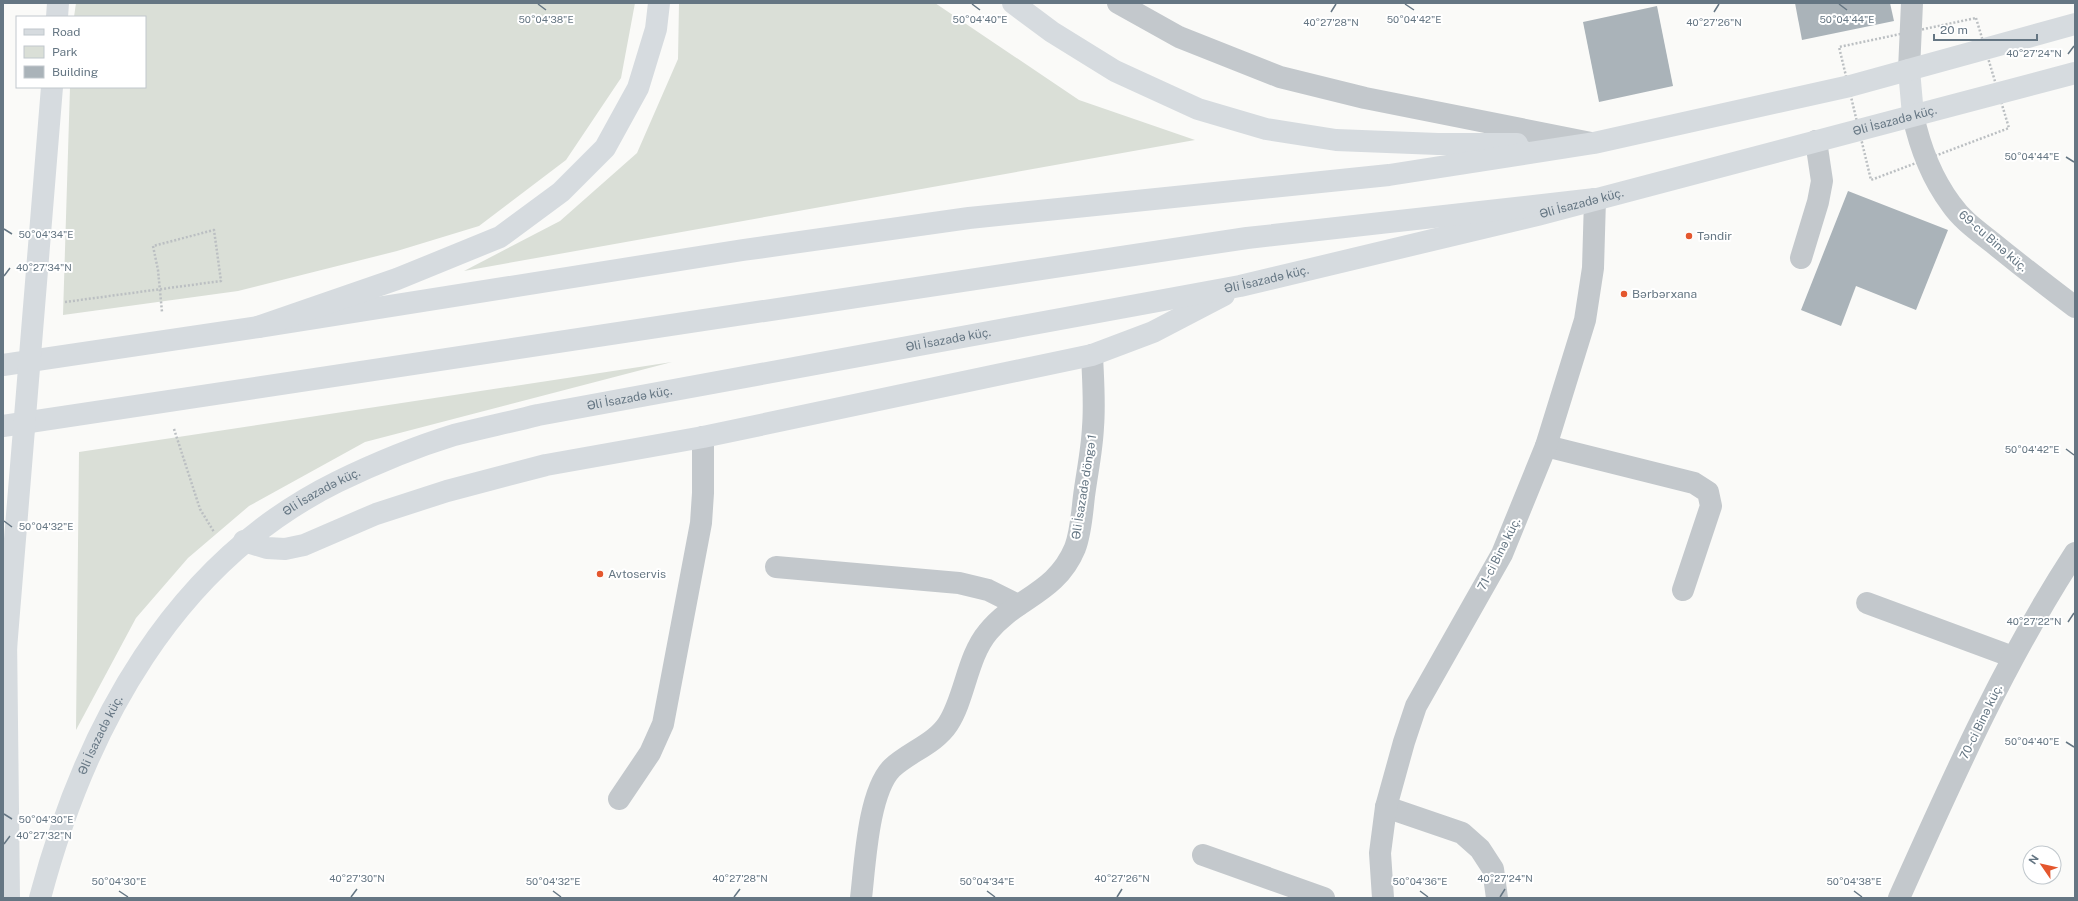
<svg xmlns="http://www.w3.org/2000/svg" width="2078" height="901" viewBox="0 0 2078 901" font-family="'Public Sans',sans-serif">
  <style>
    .green { fill: #dadfd7 }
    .building { fill: #aab3b9 }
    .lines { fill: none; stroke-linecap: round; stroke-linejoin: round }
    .path { stroke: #bbbfc2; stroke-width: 2.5; stroke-dasharray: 2 2; stroke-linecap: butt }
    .minor { stroke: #c3c8cc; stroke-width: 22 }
    .major { stroke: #d6dbdf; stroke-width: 22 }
    .highway { stroke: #d6dbdf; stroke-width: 22 }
    .ticks { fill: none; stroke: #657683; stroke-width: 1.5 }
    .poi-dot { fill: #e4572e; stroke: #fff; stroke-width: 1.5 }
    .labels { text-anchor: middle; stroke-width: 4; stroke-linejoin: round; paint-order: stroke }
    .street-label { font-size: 12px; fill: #657683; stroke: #fff }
    .poi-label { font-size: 12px; fill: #657683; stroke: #fff; text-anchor: start }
    .ticks-label { font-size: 10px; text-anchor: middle; fill: #657683; stroke: #fff; stroke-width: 4; stroke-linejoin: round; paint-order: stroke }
  </style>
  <rect width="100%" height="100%" fill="#fafaf8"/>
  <g class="green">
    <polygon points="76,3 635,3 621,78 566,160 479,226 397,251 238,291 63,315 70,87 145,87 145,17 74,17"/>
    <polygon points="679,3 935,3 1079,100 1195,140 464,271 560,221 637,153 678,59"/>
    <polygon points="672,362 365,442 249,506 188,558 136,618 76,730 79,452"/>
  </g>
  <g class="building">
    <polygon points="1795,3 1890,3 1894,21 1802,40"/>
    <polygon points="1657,6 1673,86 1599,102 1583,22"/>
    <polygon points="1848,191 1948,230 1916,310 1856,286 1841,326 1801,310"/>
  </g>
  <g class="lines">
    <g class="path">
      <polygon points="1976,18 2009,128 1871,180 1839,47"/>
      <polyline points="65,302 221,281 214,230 153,246 158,270 162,312"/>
      <polyline points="174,429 200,509 214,532"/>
    </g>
    <g class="minor">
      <polyline points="1118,3 1179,37 1280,77 1365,98 1591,143"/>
      <polyline points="1909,70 1912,3"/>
      <path d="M1913,115C1920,148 1931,177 1951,204C1962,220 1978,231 1993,243C2020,265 2047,286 2075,307"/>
      <polyline points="1801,258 1818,202 1822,181 1816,141"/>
      <polyline points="1546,446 1694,483 1708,492 1711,506 1683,590"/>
      <polyline points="776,567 959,583 988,590 1018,605"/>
      <polyline points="1867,603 2013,657"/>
      <polyline points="619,799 650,753 663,724 701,523 703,493 703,437"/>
      <polyline points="1386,807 1462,833 1480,849 1493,869 1497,898"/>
      <polyline points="1203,855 1324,898"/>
      <path d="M861,898C865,865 868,792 892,768C909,752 935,744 948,724C965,698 967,657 988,632C1015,598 1056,594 1075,548C1081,532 1082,513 1084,496C1087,473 1092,450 1093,427C1095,403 1093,379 1092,355"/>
      <polyline points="1383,898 1380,853 1386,807 1404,742 1416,706 1502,554 1546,446 1585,320 1593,268 1595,199"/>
      <path d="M1899,898C1952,780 2004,662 2075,553"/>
    </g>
    <g class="major">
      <polyline points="1013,3 1052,32 1115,71 1198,109 1266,129 1336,140 1438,144 1517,144"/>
      <polyline points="1909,70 1913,115"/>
      <polyline points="3,365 258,327 743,250 969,218 1389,175 1594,143 1850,86 2075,24"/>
      <polyline points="244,541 267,548 285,549 304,545 376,514 447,491 546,465 703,437 1092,355 1153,332 1224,295"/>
      <path id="s1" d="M40,898C85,728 173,563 337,482C374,464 415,447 454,435C482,428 510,422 538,415L1240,286L1537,215L2075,73"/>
    </g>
    <g class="highway">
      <polyline points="57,17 58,3"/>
      <polyline points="258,327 397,279 500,237 561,192 605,148 638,88 656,29 659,3"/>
      <polyline points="3,426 1247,238 1595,199"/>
      <polyline points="6,635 9,898"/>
      <polyline points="6,649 52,87"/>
    </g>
  </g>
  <path class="ticks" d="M538,4L546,10M972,4L980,10M1405,4L1414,10M1839,4L1847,10M1331,12L1336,4M1714,12L1719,4M2068,54L2074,46M2066,157L2074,162M4,229L12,234M4,276L10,268M2066,449L2074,455M4,521L12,527M2068,622L2074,613M2066,742L2074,747M4,814L12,819M4,844L10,836M119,891L128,897M553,891L561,897M987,891L995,897M1420,891L1428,897M1854,891L1862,897M351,897L357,889M734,897L740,889M1117,897L1122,889M1500,897L1505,889"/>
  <g class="poi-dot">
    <circle cx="1689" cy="236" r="4"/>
    <circle cx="1624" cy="294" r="4"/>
    <circle cx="600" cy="574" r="4"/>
  </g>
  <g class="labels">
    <g class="street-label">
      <text dy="4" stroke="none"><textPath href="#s1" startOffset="2129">Əli İsazadə küç.</textPath></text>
      <text dy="4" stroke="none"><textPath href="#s1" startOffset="1805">Əli İsazadə küç.</textPath></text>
      <text transform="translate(1993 241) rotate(41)" y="4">69-cu Binə küç.</text>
      <text dy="4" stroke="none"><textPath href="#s1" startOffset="1481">Əli İsazadə küç.</textPath></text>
      <text dy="4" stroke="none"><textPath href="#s1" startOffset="1157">Əli İsazadə küç.</textPath></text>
      <text dy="4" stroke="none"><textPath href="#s1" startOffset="833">Əli İsazadə küç.</textPath></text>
      <text transform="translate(1084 487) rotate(-81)" y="4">Əli İsazadə döngə 1</text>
      <text dy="4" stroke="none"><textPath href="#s1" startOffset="509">Əli İsazadə küç.</textPath></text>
      <text transform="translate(1499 554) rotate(-63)" y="4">71-ci Binə küç.</text>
      <text transform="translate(1981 722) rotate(-64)" y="4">70-ci Binə küç.</text>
      <text dy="4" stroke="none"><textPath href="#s1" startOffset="174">Əli İsazadə küç.</textPath></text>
    </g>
    <g class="poi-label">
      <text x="1697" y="240">Təndir</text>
      <text x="1632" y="298">Bərbərxana</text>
      <text x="608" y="578">Avtoservis</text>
    </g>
  </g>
  <g class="ticks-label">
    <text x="546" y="23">50°04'38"E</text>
    <text x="980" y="23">50°04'40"E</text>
    <text x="1414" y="23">50°04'42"E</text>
    <text x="1847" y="23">50°04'44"E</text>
    <text x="1331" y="26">40°27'28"N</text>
    <text x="1714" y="26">40°27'26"N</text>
    <text x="2034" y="57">40°27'24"N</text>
    <text x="2032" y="160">50°04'44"E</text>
    <text x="46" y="238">50°04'34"E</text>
    <text x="44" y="271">40°27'34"N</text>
    <text x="2032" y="453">50°04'42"E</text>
    <text x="46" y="530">50°04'32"E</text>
    <text x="2034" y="625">40°27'22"N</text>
    <text x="2032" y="745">50°04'40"E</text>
    <text x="46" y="823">50°04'30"E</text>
    <text x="44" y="839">40°27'32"N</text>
    <text x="357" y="882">40°27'30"N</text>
    <text x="740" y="882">40°27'28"N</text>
    <text x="1122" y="882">40°27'26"N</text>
    <text x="1505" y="882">40°27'24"N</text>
    <text x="119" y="885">50°04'30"E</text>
    <text x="553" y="885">50°04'32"E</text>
    <text x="987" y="885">50°04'34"E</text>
    <text x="1420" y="885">50°04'36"E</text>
    <text x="1854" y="885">50°04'38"E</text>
  </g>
  <rect width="2078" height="901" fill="none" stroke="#657683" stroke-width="8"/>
  <rect x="16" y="16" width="130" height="72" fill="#ffffff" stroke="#c1c8cd"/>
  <rect x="24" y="29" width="20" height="6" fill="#d6dbdf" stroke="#c1c8cd"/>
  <text x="52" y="36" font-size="12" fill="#657683">Road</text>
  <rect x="24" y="46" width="20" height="12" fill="#dadfd7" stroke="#c1c8cd"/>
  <text x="52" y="56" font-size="12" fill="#657683">Park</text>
  <rect x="24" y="66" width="20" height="12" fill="#aab3b9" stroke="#c1c8cd"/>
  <text x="52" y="76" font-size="12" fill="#657683">Building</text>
  <g transform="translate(2042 865) rotate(304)"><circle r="19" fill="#ffffff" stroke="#c1c8cd"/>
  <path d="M0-3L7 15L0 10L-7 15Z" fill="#e4572e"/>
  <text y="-6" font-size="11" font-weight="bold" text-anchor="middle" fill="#657683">N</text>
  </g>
  <path d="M1934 34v6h103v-6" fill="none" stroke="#657683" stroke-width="2"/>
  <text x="1940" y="34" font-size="12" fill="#657683" stroke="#ffffff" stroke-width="3" paint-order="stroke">20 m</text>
</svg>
